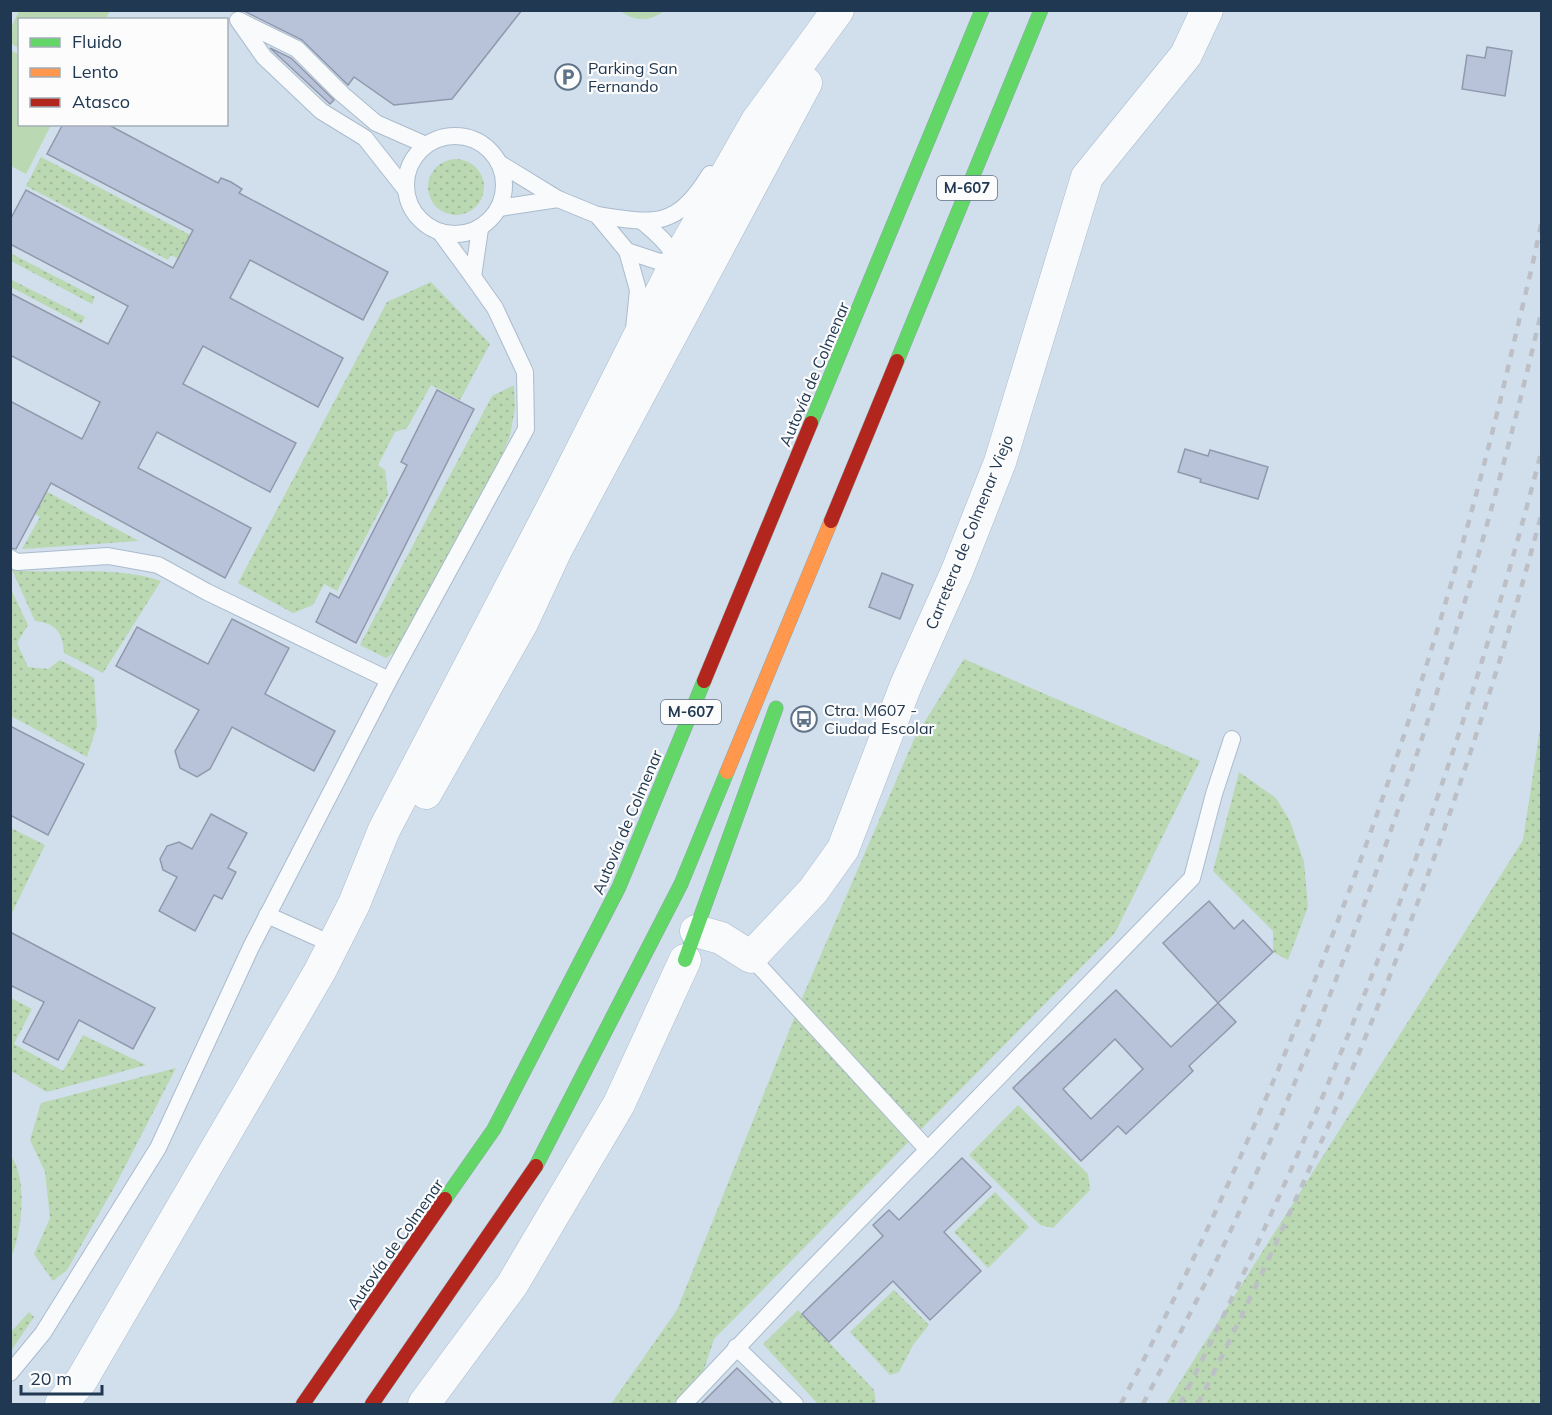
<svg xmlns="http://www.w3.org/2000/svg" width="1552" height="1415" viewBox="0 0 1552 1415" font-family="Mulish,sans-serif">
  <style>
    .grass { fill: #bad8b2 }
    .park { fill: url(#park-dots) }
    .building { fill: #b8c2d9; stroke: #9099ac; stroke-width: 1.5; fill-rule: evenodd }
    .lines { fill: none; stroke-linecap: round; stroke-linejoin: round }
    .lane-casing { stroke: #aabbcd; stroke-width: 18 }
    .street-casing { stroke: #aabbcd; stroke-width: 33 }
    .fast-casing { stroke: #8fa5ac; stroke-width: 15 }
    .slow-casing { stroke: #8fa5ac; stroke-width: 15 }
    .jam-casing { stroke: #8fa5ac; stroke-width: 15 }
    .lane { stroke: #f8fafc; stroke-width: 16 }
    .street { stroke: #f8fafc; stroke-width: 32 }
    .fast { stroke: #63d668; stroke-width: 14 }
    .slow { stroke: #ff974d; stroke-width: 14 }
    .jam { stroke: #b3261e; stroke-width: 14 }
    .rail { stroke: #bcc0c6; stroke-width: 4.5; stroke-dasharray: 8 8; stroke-linecap: butt }
    .labels { text-anchor: middle; stroke-width: 4.5; stroke-linejoin: round; paint-order: stroke }
    .shield { fill: #fcfcfc; stroke: #627384; stroke-width: 1.5 }
    .shield-label { font-size: 15px; font-weight: bold; fill: #203851 }
    .poi-label { font-size: 16px; fill: #203851; stroke: #fcfcfc; text-anchor: start }
    .street-label { font-size: 16px; fill: #203851; stroke: #fcfcfc }
  </style>
  <defs>
    <pattern id="park-dots" width="8" height="8" patternUnits="userSpaceOnUse" patternTransform="scale(1.5)"><rect width="8" height="8" fill="#bad8b2"/><path d="M2 2h.1M6 6h.1" fill="none" stroke="#a0ba9b" stroke-width="1.8" stroke-linecap="round"/></pattern>
  </defs>
  <rect width="100%" height="100%" fill="#d1dfed"/>
  <g class="grass">
    <polygon points="19,11 19,10 110,11 106,19 20,20 19,48 10,43 11,28"/>
    <path d="M620,11H664C649,22 636,22 620,11Z"/>
    <polygon points="10,50 19,54 20,124 51,125 26,174 11,166"/>
  </g>
  <g class="park">
    <polygon points="41,157 223,252 201,271 171,255 168,260 26,186"/>
    <circle cx="456" cy="187" r="28"/>
    <polygon points="10,253 95,297 92,304 11,261"/>
    <polygon points="10,279 85,317 81,324 11,287"/>
    <polygon points="431,282 490,344 460,400 431,385 407,428 395,432 378,465 385,470 388,495 337,591 324,584 313,605 293,613 238,583 387,302"/>
    <polygon points="514,385 515,408 510,436 494,473 401,648 386,658 360,645 492,396"/>
    <polygon points="42,489 139,541 22,549 40,517 30,511"/>
    <path d="M12,570C60,575 114,565 161,581L103,673L64,653C63,633 56,623 35,621Z"/>
    <polygon points="10,587 28,625 17,643 28,667 48,669 60,660 94,678 97,726 87,757 11,716"/>
    <polygon points="964,659 1200,761 1115,933 714,1339 703,1373 673,1404 611,1404 677,1310 803,996 915,737"/>
    <polygon points="1541,722 1541,1404 1166,1404 1523,840"/>
    <polygon points="1239,772 1276,798 1290,821 1304,862 1308,907 1288,960 1273,952 1273,931 1213,871"/>
    <polygon points="11,828 45,845 11,915"/>
    <polygon points="11,998 32,1009 14,1044 63,1071 83,1035 146,1065 47,1092 11,1071"/>
    <polygon points="176,1068 116,1184 67,1270 53,1281 34,1254 50,1218 45,1172 30,1140 41,1103"/>
    <polygon points="1018,1105 1088,1174 1090,1190 1053,1228 1040,1225 969,1155"/>
    <path d="M11,1156C28,1178 22,1233 11,1257Z"/>
    <polygon points="995,1192 1029,1227 988,1268 954,1232"/>
    <polygon points="894,1290 929,1325 913,1345 899,1372 890,1375 850,1332"/>
    <polygon points="798,1310 874,1390 876,1404 818,1404 763,1344"/>
    <polygon points="29,1312 34,1317 11,1351 11,1332"/>
  </g>
  <g class="building">
    <polygon points="242,10 522,10 452,99 394,105 354,77 348,85 302,40"/>
    <polygon points="1487,47 1512,51 1505,96 1462,89 1467,55 1485,58"/>
    <polygon points="270,48 291,58 334,100 330,104"/>
    <polygon points="63,124 107,124 218,183 221,178 231,182 242,189 239,193 388,272 363,320 250,260 230,298 343,358 318,407 203,346 183,384 296,443 270,492 157,432 138,468 251,528 225,578 51,483 16,549 10,548 10,401 82,439 100,402 10,355 10,293 108,344 128,306 10,244 10,220 26,190 173,268 193,230 47,154"/>
    <polygon points="437,390 474,409 356,643 316,622 330,593 339,598 407,465 401,462"/>
    <polygon points="1185,449 1208,456 1210,450 1268,467 1258,499 1200,482 1201,479 1178,472"/>
    <polygon points="882,573 913,585 900,619 869,607"/>
    <polygon points="232,619 289,648 265,694 335,731 314,771 232,727 210,769 197,777 180,768 175,751 199,710 116,666 137,627 208,664"/>
    <polygon points="10,726 84,764 48,835 10,815"/>
    <polygon points="211,814 247,833 228,868 236,872 222,899 214,895 195,931 159,911 177,877 163,870 160,859 167,846 179,842 192,849"/>
    <polygon points="1209,901 1234,929 1243,920 1273,952 1218,1003 1163,943"/>
    <polygon points="10,932 155,1008 133,1049 79,1020 58,1060 23,1042 44,1002 10,985"/>
    <path d="M1116,990L1171,1047L1218,1003L1236,1022L1189,1066L1193,1071L1126,1134L1118,1126L1081,1161L1013,1088ZM1115,1039L1143,1069L1091,1119L1063,1089Z"/>
    <polygon points="962,1158 991,1187 944,1232 981,1271 930,1320 893,1281 829,1342 802,1314 883,1236 873,1225 889,1210 899,1220"/>
    <polygon points="737,1368 774,1404 701,1404"/>
  </g>
  <g class="lines">
    <g class="lane-casing">
      <g id="lane">
        <circle cx="455" cy="185" r="49"/>
        <polyline points="406,190 365,138 321,111 264,57 238,20 297,49 342,94 376,123 426,145"/>
        <polyline points="558,199 597,215"/>
        <polyline points="499,208 558,199 499,163"/>
        <path d="M643,222C655,232 677,250 677,266"/>
        <polyline points="440,232 473,277 480,229"/>
        <polyline points="627,251 638,290 634,329"/>
        <path d="M681,258L660,262L627,251L597,215C655,224 676,229 710,174"/>
        <polyline points="10,558 17,562 108,556 158,565 207,592 389,680"/>
        <polyline points="267,915 334,945"/>
        <polyline points="751,957 928,1150"/>
        <polyline points="736,1347 795,1404"/>
        <polyline points="10,1373 43,1333 158,1148 251,947 389,680 526,429 525,372 495,308 473,277"/>
        <polyline points="684,1404 803,1278 1192,878 1214,794 1232,739"/>
      </g>
    </g>
    <g class="street-casing">
      <g id="street">
        <polyline points="426,793 522,623 556,550 806,83"/>
        <polyline points="696,931 721,938 751,957 813,891 843,849 906,685 957,571 1000,462 1087,177 1186,55 1207,10"/>
        <polyline points="61,1404 81,1381 320,971 354,904 384,830 561,491 677,261 757,121 838,10"/>
        <polyline points="424,1404 512,1285 619,1104 685,960"/>
      </g>
    </g>
    <g class="fast-casing">
      <g id="fast">
        <polyline points="897,361 1041,10"/>
        <polyline points="811,423 982,10"/>
        <polyline points="685,960 776,708"/>
        <polyline points="536,1166 681,884 727,772"/>
        <polyline points="445,1199 494,1129 619,887 704,681"/>
      </g>
    </g>
    <g class="slow-casing">
      <polyline id="slow" points="727,772 831,521"/>
    </g>
    <g class="jam-casing">
      <g id="jam">
        <polyline points="831,521 897,361"/>
        <polyline points="704,681 811,423"/>
        <polyline points="303,1404 445,1199"/>
        <polyline points="372,1404 536,1166"/>
      </g>
    </g>
    <use href="#lane" class="lane"/>
    <use href="#street" class="street"/>
    <use href="#fast" class="fast"/>
    <use href="#slow" class="slow"/>
    <use href="#jam" class="jam"/>
    <g class="rail">
      <path d="M1121,1404C1291,1077 1423,728 1508,368C1519,319 1532,270 1542,220"/>
      <path d="M1143,1404C1178,1337 1214,1269 1245,1199C1372,912 1471,615 1542,309"/>
      <path d="M1180,1404C1334,1099 1457,781 1542,449"/>
      <path d="M1198,1404C1342,1119 1460,821 1542,512"/>
    </g>
  </g>
  <defs>
    <g id="parking-ring" transform="scale(1.35)"><circle r="9.5" fill="#fcfcfc" stroke="#5e7288" stroke-width="1.5"/><path d="M-3.5-5.5H1a3.5 3.5 0 0 1 0 7H-1V5.5H-3.5ZM-1-3.4V-.6H.8a1.4 1.4 0 0 0 0-2.8Z" fill="#5e7288"/></g>
    <g id="bus-ring" transform="scale(1.35)"><circle r="9.5" fill="#fcfcfc" stroke="#5e7288" stroke-width="1.5"/><path d="M-5-6H5V4H4V6H2V4H-2V6H-4V4H-5ZM-3.5-4V0h7V-4ZM-3.5 1.2v1.5H-2V1.2ZM2 1.2v1.5H3.5V1.2Z" fill="#5e7288"/></g>
  </defs>
  <g fill-rule="evenodd">
    <use href="#parking-ring" x="568" y="77"/>
    <use href="#bus-ring" x="804" y="719"/>
  </g>
  <g class="labels">
    <g class="shield">
      <rect x="937" y="176" width="60" height="24" rx="4.5"/>
      <rect x="661" y="700" width="60" height="24" rx="4.5"/>
    </g>
    <g class="shield-label">
      <text x="967" y="193">M-607</text>
      <text x="691" y="717">M-607</text>
    </g>
    <g class="poi-label">
      <text x="588" y="74">Parking San<tspan x="588" dy="18">Fernando</tspan></text>
      <text x="824" y="716">Ctra. M607 -<tspan x="824" dy="18">Ciudad Escolar</tspan></text>
    </g>
    <g class="street-label">
      <text transform="translate(814 374) rotate(-67)" y="6">Autovía de Colmenar</text>
      <text transform="translate(969 532) rotate(-68)" y="6">Carretera de Colmenar Viejo</text>
      <text transform="translate(627 822) rotate(-67)" y="6">Autovía de Colmenar</text>
      <text transform="translate(395 1244) rotate(-55)" y="6">Autovía de Colmenar</text>
    </g>
  </g>
  <rect width="1552" height="1415" fill="none" stroke="#203851" stroke-width="24"/>
  <rect x="18" y="18" width="210" height="108" fill="#fcfcfc" stroke="#a4aeb8" stroke-width="1.5"/>
  <rect x="30" y="38" width="30" height="9" fill="#63d668" stroke="#a4aeb8" stroke-width="1.5"/>
  <text x="72" y="48" font-size="18" fill="#203851">Fluido</text>
  <rect x="30" y="68" width="30" height="9" fill="#ff974d" stroke="#a4aeb8" stroke-width="1.5"/>
  <text x="72" y="78" font-size="18" fill="#203851">Lento</text>
  <rect x="30" y="98" width="30" height="9" fill="#b3261e" stroke="#a4aeb8" stroke-width="1.5"/>
  <text x="72" y="108" font-size="18" fill="#203851">Atasco</text>
  <path d="M21 1385v9h81v-9" fill="none" stroke="#203851" stroke-width="3"/>
  <text x="30" y="1385" font-size="18" fill="#203851" stroke="#fcfcfc" stroke-width="4.5" paint-order="stroke">20 m</text>
</svg>
